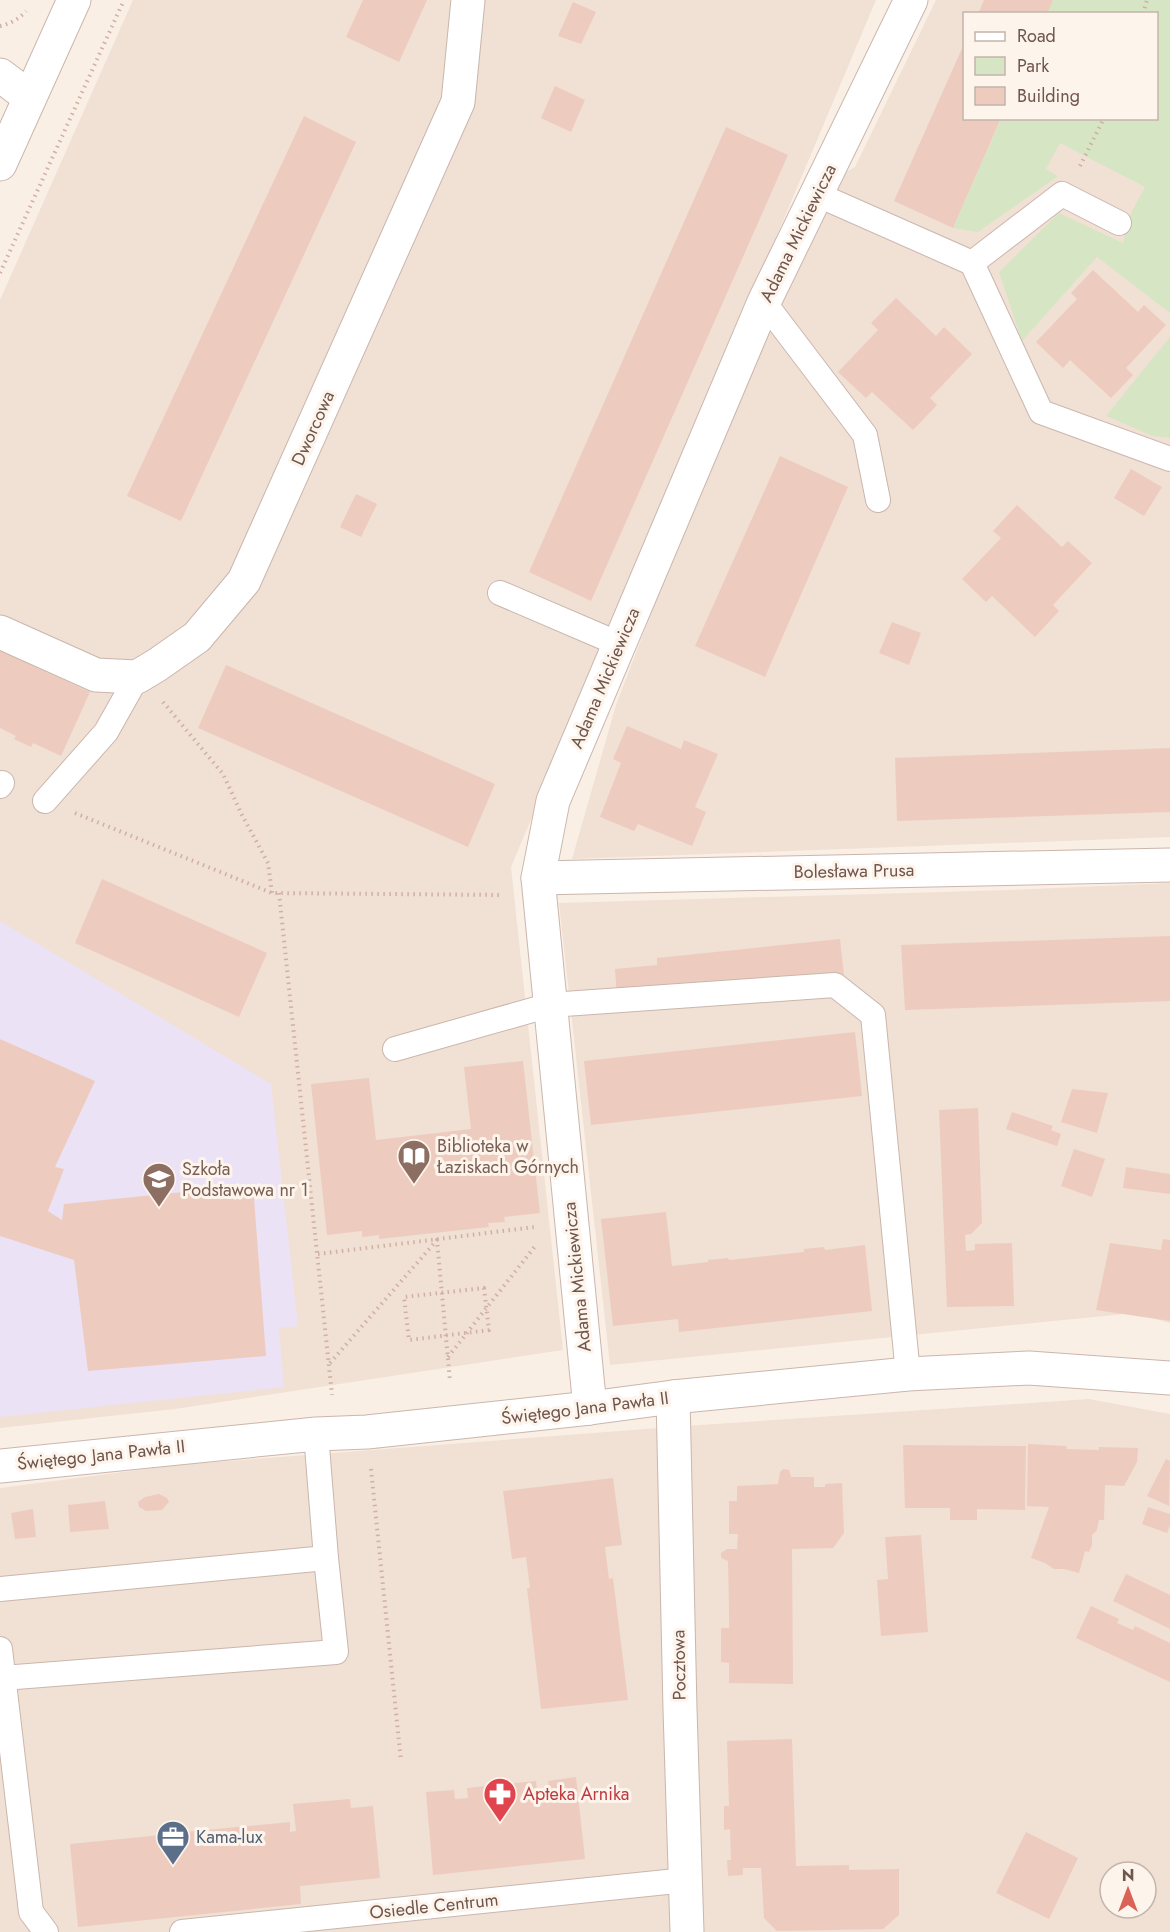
<svg xmlns="http://www.w3.org/2000/svg" width="1170" height="1932" viewBox="0 0 1170 1932" font-family="Jost,sans-serif">
  <style>
    .residential { fill: #f1e0d4; fill-rule: evenodd }
    .education { fill: #ece2f6 }
    .green { fill: #d6e6c5 }
    .building { fill: #edccbf }
    .lines { fill: none; stroke-linecap: round; stroke-linejoin: round }
    .service-casing { stroke: #cab6ad; stroke-width: 26 }
    .minor-casing { stroke: #cab6ad; stroke-width: 35 }
    .tertiary-casing { stroke: #cab6ad; stroke-width: 35 }
    .path { stroke: #d1afa3; stroke-width: 4; stroke-dasharray: 1.5 4.5; stroke-linecap: butt }
    .service { stroke: #fff; stroke-width: 24 }
    .minor { stroke: #fff; stroke-width: 33 }
    .tertiary { stroke: #fff; stroke-width: 33 }
    .labels { text-anchor: middle; stroke-width: 6; stroke-linejoin: round; paint-order: stroke }
    .street-label { font-size: 18px; fill: #70554d; stroke: #fdf4eb }
    .education-label { font-size: 18px; fill: #785e54; stroke: #fdf4eb; text-anchor: start }
    .health-label { font-size: 18px; fill: #be3a42; stroke: #fdf4eb; text-anchor: start }
    .service-label { font-size: 18px; fill: #4e5e75; stroke: #fdf4eb; text-anchor: start }
  </style>
  <rect width="100%" height="100%" fill="#faefe5"/>
  <g class="residential">
    <polygon points="133,0 876,0 511,867 563,1350 175,1409 0,1428 0,300"/>
    <path d="M936,0H1170V837L572,859L616,705L759,332L821,185L855,167ZM964,14H1156V118H964Z"/>
    <polygon points="1170,883 1170,1323 1134,1313 610,1365 559,903 1009,890"/>
    <path d="M1089,1399L1170,1414V1932H0V1488L177,1465L685,1426ZM1110,1872H1146V1908H1110Z"/>
  </g>
  <polygon class="education" points="0,921 271,1084 298,1326 279,1328 284,1387 0,1417"/>
  <g class="green">
    <polygon points="1053,0 1170,0 1170,313 1097,257 1022,341 999,272 1059,213 1123,243 1131,213 1145,187 1060,143 1046,169 1058,176 978,232 953,228 1001,119 1156,118 1156,14 1047,13"/>
    <polygon points="1170,337 1170,438 1153,436 1106,416"/>
  </g>
  <g class="building">
    <polygon points="363,0 427,0 399,62 346,37"/>
    <polygon points="984,0 1053,0 1047,14 978,14"/>
    <polygon points="573,2 596,12 581,44 558,36"/>
    <polygon points="964,44 964,118 1001,118 953,228 894,201"/>
    <polygon points="555,86 585,100 571,132 541,118"/>
    <polygon points="304,116 356,142 181,521 127,496"/>
    <polygon points="726,127 788,155 591,601 529,572"/>
    <polygon points="1093,270 1138,312 1144,305 1166,325 1126,368 1133,375 1111,398 1070,360 1063,368 1036,342 1077,299 1071,293"/>
    <polygon points="896,298 936,336 944,327 972,354 930,398 937,405 913,430 872,392 866,398 838,372 878,330 871,323"/>
    <polygon points="780,456 848,487 765,677 695,646"/>
    <polygon points="1131,469 1162,487 1144,516 1114,498"/>
    <polygon points="356,494 377,504 361,537 340,527"/>
    <polygon points="1017,505 1062,547 1068,541 1092,563 1053,605 1059,611 1035,637 992,596 986,602 962,579 1001,538 993,531"/>
    <polygon points="892,622 921,633 909,665 879,653"/>
    <polygon points="0,651 90,692 61,756 33,743 31,747 14,739 16,736 0,728"/>
    <polygon points="226,665 495,784 468,847 198,728"/>
    <polygon points="627,726 681,749 684,740 718,754 695,807 706,812 692,846 638,824 634,831 600,817 621,763 613,759"/>
    <polygon points="1170,748 1170,812 897,821 895,758"/>
    <polygon points="102,879 267,953 239,1017 75,943"/>
    <polygon points="1170,936 1170,1001 905,1010 901,945"/>
    <polygon points="840,939 844,975 617,998 615,969 657,965 657,958"/>
    <polygon points="855,1032 862,1096 591,1125 584,1061"/>
    <polygon points="0,1039 95,1081 55,1167 64,1169 48,1211 62,1220 64,1204 253,1185 266,1356 88,1371 74,1260 0,1236"/>
    <polygon points="523,1061 540,1213 504,1217 505,1222 488,1223 489,1227 379,1239 379,1235 362,1237 362,1231 327,1235 311,1084 369,1078 376,1140 471,1129 464,1067"/>
    <polygon points="1072,1089 1108,1093 1097,1133 1061,1122"/>
    <polygon points="978,1108 982,1223 971,1234 965,1235 966,1251 975,1250 975,1244 1012,1243 1014,1306 947,1307 939,1110"/>
    <polygon points="1012,1112 1053,1126 1051,1130 1061,1134 1057,1146 1006,1129"/>
    <polygon points="1074,1149 1105,1159 1092,1197 1061,1186"/>
    <polygon points="1126,1167 1170,1174 1170,1194 1123,1188"/>
    <polygon points="666,1212 672,1266 708,1262 708,1260 728,1258 729,1260 804,1252 804,1249 824,1247 825,1250 865,1245 872,1311 679,1332 678,1319 613,1326 601,1219"/>
    <polygon points="1163,1239 1170,1240 1170,1321 1096,1310 1110,1243 1161,1250"/>
    <polygon points="1028,1444 1066,1446 1067,1449 1099,1450 1099,1447 1138,1448 1137,1462 1124,1486 1105,1485 1104,1520 1099,1520 1097,1530 1092,1535 1092,1545 1089,1552 1085,1551 1079,1573 1064,1569 1054,1569 1045,1563 1031,1558 1049,1507 1027,1506"/>
    <polygon points="903,1445 1026,1446 1025,1510 977,1509 977,1520 950,1520 950,1508 905,1508"/>
    <polygon points="1166,1459 1170,1461 1169,1506 1147,1496"/>
    <polygon points="783,1469 789,1470 791,1477 814,1477 814,1487 825,1487 825,1484 842,1483 844,1533 833,1548 792,1549 793,1684 729,1683 729,1663 721,1662 721,1628 729,1628 729,1611 728,1561 721,1558 721,1553 727,1549 737,1549 738,1534 729,1534 729,1501 737,1501 737,1486 778,1484 780,1472"/>
    <polygon points="613,1478 622,1545 605,1547 609,1579 613,1578 628,1700 541,1709 527,1588 530,1588 526,1557 512,1559 503,1491"/>
    <polygon points="159,1494 167,1498 169,1502 162,1510 146,1511 139,1507 138,1502 145,1497"/>
    <polygon points="105,1501 109,1529 70,1532 68,1505"/>
    <polygon points="1148,1507 1170,1514 1170,1525 1167,1533 1142,1524"/>
    <polygon points="33,1509 36,1537 15,1539 11,1513"/>
    <polygon points="921,1535 928,1632 881,1636 877,1580 888,1579 885,1537"/>
    <polygon points="1126,1574 1170,1595 1170,1629 1113,1601"/>
    <polygon points="1091,1606 1119,1619 1117,1623 1133,1630 1135,1626 1170,1643 1170,1682 1076,1638"/>
    <polygon points="792,1739 796,1866 849,1865 849,1870 899,1869 899,1915 883,1929 777,1931 764,1918 761,1868 743,1868 743,1875 728,1876 727,1860 731,1860 730,1829 724,1830 724,1806 729,1806 727,1741"/>
    <polygon points="576,1777 585,1859 433,1875 426,1792 454,1790 455,1799 468,1798 467,1788 536,1781 537,1790 549,1789 548,1781"/>
    <polygon points="350,1799 351,1808 373,1806 380,1878 300,1886 301,1904 78,1927 70,1844 171,1834 172,1843 186,1842 185,1832 290,1822 290,1832 296,1831 293,1804"/>
    <polygon points="1026,1832 1078,1858 1049,1919 996,1893"/>
  </g>
  <g class="lines">
    <g class="service-casing">
      <g id="service">
        <polyline points="816,194 972,263 1041,412 1170,459"/>
        <polyline points="972,263 1062,194 1119,223"/>
        <polyline points="764,302 865,435 878,500"/>
        <polyline points="500,593 619,644"/>
        <polyline points="0,786 2,783"/>
        <polyline points="45,801 106,732 137,677"/>
        <polyline points="395,1049 550,1005 835,985 873,1015 908,1374"/>
        <polyline points="0,1589 326,1558 316,1434"/>
        <polyline points="0,1649 31,1912 46,1932"/>
        <polyline points="3,1678 336,1652 326,1558"/>
        <polyline points="182,1932 686,1880"/>
      </g>
    </g>
    <g class="minor-casing">
      <g id="minor">
        <polyline points="0,75 29,97"/>
        <polyline points="0,632 96,675 137,677 157,665 197,637 244,581 458,102 468,0"/>
        <polyline points="538,878 1170,865"/>
        <polyline points="673,1397 680,1709 687,1932"/>
        <polyline points="590,1408 538,878 553,801 764,302 911,0"/>
      </g>
    </g>
    <g class="tertiary-casing">
      <g id="tertiary">
        <polyline points="0,164 74,0"/>
        <polyline points="0,1466 316,1434 367,1432 590,1408 673,1397 908,1374 1029,1368 1170,1378"/>
      </g>
    </g>
    <g class="path">
      <polyline points="1143,14 1147,0"/>
      <path d="M0,26C10,24 19,19 26,11"/>
      <polyline points="1080,166 1104,118"/>
      <polyline points="0,273 124,0"/>
      <polyline points="163,702 223,774 242,815 268,863 272,893"/>
      <polyline points="75,813 272,893 502,895"/>
      <polyline points="279,893 332,1395"/>
      <polyline points="318,1254 535,1227"/>
      <polygon points="484,1288 489,1330 409,1340 404,1297"/>
      <polyline points="448,1357 536,1245"/>
      <polyline points="330,1363 437,1240 450,1381"/>
      <polyline points="371,1469 401,1761"/>
    </g>
    <use href="#service" class="service"/>
    <use href="#minor" class="minor"/>
    <use href="#tertiary" class="tertiary"/>
  </g>
  <defs>
    <g id="library-pin" transform="scale(1.725)"><path d="M0 17L-7.5 6A9.5 9.5 0 1 1 7.5 6Z" fill="#8d6e63" stroke="#fdf4eb"/><path d="M-6-4Q-3-5.5-.7-3.5V5Q-3 3-6 4ZM6-4Q3-5.5 .7-3.5V5Q3 3 6 4Z" fill="#fff"/></g>
    <g id="school-pin" transform="scale(1.725)"><path d="M0 17L-7.5 6A9.5 9.5 0 1 1 7.5 6Z" fill="#8d6e63" stroke="#fdf4eb"/><path d="M0-5L7-2L0 1L-7-2ZM-4 1L0 2.5L4 1V4Q0 6-4 4Z" fill="#fff"/></g>
    <g id="pharmacy-pin" transform="scale(1.725)"><path d="M0 17L-7.5 6A9.5 9.5 0 1 1 7.5 6Z" fill="#e0444e" stroke="#fdf4eb"/><path d="M-2-6h4v4h4v4h-4v4h-4v-4h-4v-4h4Z" fill="#fff"/></g>
    <g id="office-pin" transform="scale(1.725)"><path d="M0 17L-7.5 6A9.5 9.5 0 1 1 7.5 6Z" fill="#5c6f8a" stroke="#fdf4eb"/><path d="M-6-3h4V-5.5h4V-3h4V5H-6ZM-1-4.5V-3h2v-1.5ZM-6 0V1H6V0Z" fill="#fff"/></g>
  </defs>
  <g fill-rule="evenodd">
    <use href="#library-pin" x="414" y="1156"/>
    <use href="#school-pin" x="159" y="1179"/>
    <use href="#pharmacy-pin" x="500" y="1794"/>
    <use href="#office-pin" x="173" y="1837"/>
  </g>
  <g class="labels">
    <g class="street-label">
      <text transform="translate(798 233) rotate(-64)" y="6">Adama Mickiewicza</text>
      <text transform="translate(313 428) rotate(-66)" y="6">Dworcowa</text>
      <text transform="translate(605 678) rotate(-67)" y="6">Adama Mickiewicza</text>
      <text transform="translate(854 871) rotate(-1)" y="6">Bolesława Prusa</text>
      <text transform="translate(577 1277) rotate(-96)" y="6">Adama Mickiewicza</text>
      <text transform="translate(585 1408) rotate(-7)" y="6">Świętego Jana Pawła II</text>
      <text transform="translate(101 1455) rotate(-6)" y="6">Świętego Jana Pawła II</text>
      <text transform="translate(679 1665) rotate(-91)" y="6">Pocztowa</text>
      <text transform="translate(434 1906) rotate(-6)" y="6">Osiedle Centrum</text>
    </g>
    <g class="education-label">
      <text x="437" y="1152">Biblioteka w<tspan x="437" dy="21">Łaziskach Górnych</tspan></text>
      <text x="182" y="1175">Szkoła<tspan x="182" dy="21">Podstawowa nr 1</tspan></text>
    </g>
    <g class="health-label">
      <text x="523" y="1800">Apteka Arnika</text>
    </g>
    <g class="service-label">
      <text x="196" y="1843">Kama-lux</text>
    </g>
  </g>
  <rect x="963" y="12" width="195" height="108" fill="#fdf4eb" stroke="#c5b4ac" stroke-width="1.5"/>
  <rect x="975" y="32" width="30" height="9" fill="#ffffff" stroke="#c5b4ac" stroke-width="1.5"/>
  <text x="1017" y="42" font-size="18" fill="#70554d">Road</text>
  <rect x="975" y="57" width="30" height="18" fill="#d6e6c5" stroke="#c5b4ac" stroke-width="1.5"/>
  <text x="1017" y="72" font-size="18" fill="#70554d">Park</text>
  <rect x="975" y="87" width="30" height="18" fill="#edccbf" stroke="#c5b4ac" stroke-width="1.5"/>
  <text x="1017" y="102" font-size="18" fill="#70554d">Building</text>
  <g transform="translate(1128 1890)"><circle r="28" fill="#fdf4eb" stroke="#c5b4ac" stroke-width="1.5"/>
  <path d="M0-4.5L10 22L0 15L-10 22Z" fill="#d86356"/>
  <text y="-9" font-size="16" font-weight="bold" text-anchor="middle" fill="#70554d">N</text>
  </g>
</svg>
